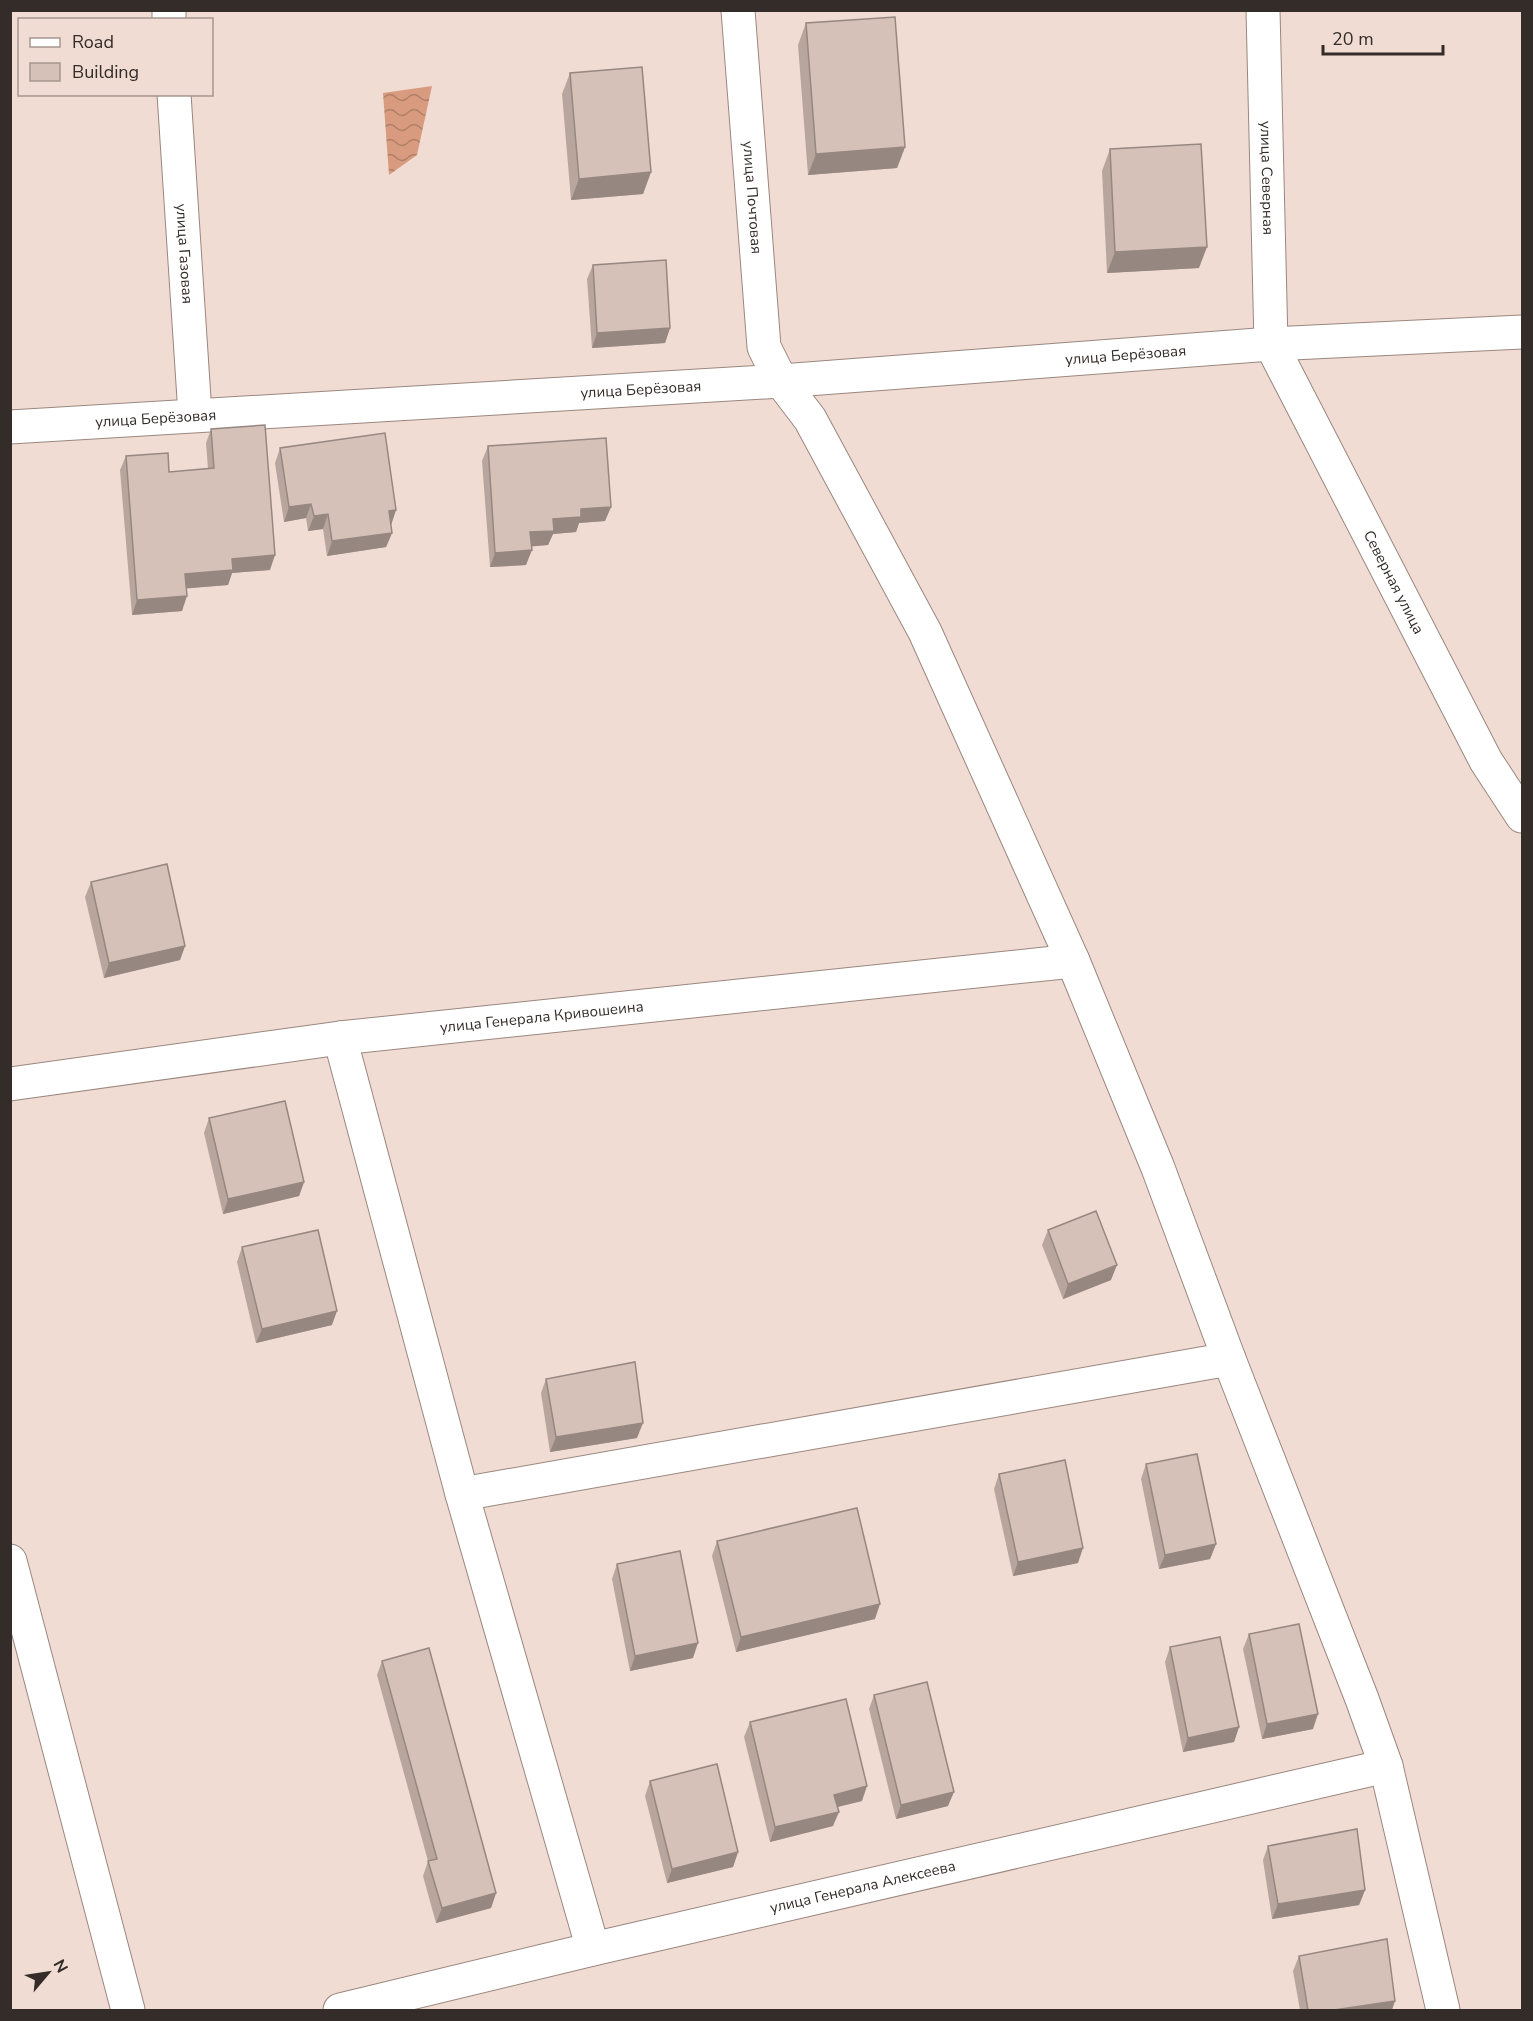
<svg xmlns="http://www.w3.org/2000/svg" width="1533" height="2021" viewBox="0 0 1533 2021" font-family="'Nunito Sans',sans-serif">
  <style>
    .water { fill: url(#water-waves) }
    .lines { fill: none; stroke-linecap: round; stroke-linejoin: round }
    .minor-casing { stroke: #9a877f; stroke-width: 35 }
    .minor { stroke: #fff; stroke-width: 33 }
    .wall { fill: #b8a69e }
    .shaded-wall { fill: #968781 }
    .building { fill: #d6c1b8; stroke: #968781; stroke-width: 1.5 }
    .labels { text-anchor: middle; stroke-width: 6; stroke-linejoin: round; paint-order: stroke }
    .street-label { font-size: 15px; fill: #342c29; stroke: #f0dcd3 }
  </style>
  <defs>
    <pattern id="water-waves" width="16" height="10" patternUnits="userSpaceOnUse" patternTransform="scale(1.5)"><rect width="16" height="10" fill="#d89b7f"/><path d="M0 5q4-4 8 0t8 0" fill="none" stroke="#b07f68"/></pattern>
  </defs>
  <rect width="100%" height="100%" fill="#f0dcd3"/>
  <polygon class="water" points="432,86 417,155 389,175 383,93"/>
  <g class="lines">
    <g class="minor-casing">
      <g id="minor">
        <polyline points="169,10 169,20"/>
        <path id="s1" d="M738,10L764,347L781,381L810,419L925,632L1073,961L1158,1168L1229,1359L1362,1699L1386,1766L1443,2010"/>
        <path id="s2" d="M1263,10L1271,344L1486,761L1522,816"/>
        <path id="s3" d="M174,94L195,414"/>
        <path id="s4" d="M10,427L781,381L1271,344L1522,332"/>
        <polyline points="340,1038 462,1494 593,1949"/>
        <path id="s5" d="M10,1084L340,1038L1073,961"/>
        <polyline points="462,1494 1229,1359"/>
        <polyline points="10,1561 128,2010"/>
        <path id="s6" d="M340,2010L593,1949L1386,1766"/>
      </g>
    </g>
    <use href="#minor" class="minor"/>
  </g>
  <g class="wall">
    <polygon points="806,23 905,147 897,168 808,175 798,45"/>
    <polygon points="570,73 651,172 643,194 571,200 562,94"/>
    <polygon points="1110,149 1199,268 1107,273 1102,171"/>
    <polygon points="593,265 670,328 665,343 592,348 587,279"/>
    <polygon points="211,429 270,570 232,573 228,585 186,588 182,611 132,615 120,470 126,456 169,472 208,469 206,443"/>
    <polygon points="488,446 611,507 605,521 579,523 576,532 553,534 548,545 531,546 526,565 490,567 482,461"/>
    <polygon points="280,448 396,510 391,525 392,533 386,547 327,556 323,529 308,531 306,518 284,522 275,463"/>
    <polygon points="91,882 185,946 180,960 104,978 85,897"/>
    <polygon points="209,1118 304,1182 299,1196 223,1214 204,1133"/>
    <polygon points="1048,1230 1111,1280 1063,1299 1042,1245"/>
    <polygon points="242,1247 332,1325 256,1343 237,1262"/>
    <polygon points="546,1379 637,1438 550,1452 541,1393"/>
    <polygon points="1146,1464 1216,1544 1210,1559 1159,1569 1141,1479"/>
    <polygon points="999,1474 1078,1563 1013,1576 994,1489"/>
    <polygon points="717,1541 875,1619 736,1652 712,1556"/>
    <polygon points="617,1564 693,1658 630,1671 612,1579"/>
    <polygon points="1249,1634 1313,1729 1262,1739 1243,1649"/>
    <polygon points="1170,1647 1239,1727 1234,1742 1183,1752 1165,1662"/>
    <polygon points="382,1661 496,1893 491,1908 436,1923 423,1876 428,1861 377,1675"/>
    <polygon points="874,1695 948,1806 896,1819 869,1709"/>
    <polygon points="750,1722 862,1801 837,1807 833,1826 770,1842 744,1737"/>
    <polygon points="650,1781 738,1852 733,1867 667,1883 645,1796"/>
    <polygon points="1268,1846 1365,1890 1359,1905 1272,1919 1263,1860"/>
    <polygon points="1299,1956 1392,2010 1300,2010 1293,1971"/>
  </g>
  <g class="shaded-wall">
    <polygon points="905,147 897,168 808,175 816,154"/>
    <polygon points="651,172 643,194 571,200 579,179"/>
    <polygon points="1207,247 1199,268 1107,273 1115,252"/>
    <polygon points="670,328 665,343 592,348 597,333"/>
    <polygon points="311,504 306,518 284,522 289,507"/>
    <polygon points="611,507 605,521 579,523 576,532 553,534 548,545 525,547 530,532 553,519 581,509"/>
    <polygon points="396,510 391,525 389,511"/>
    <polygon points="328,514 323,529 308,531 314,516"/>
    <polygon points="392,533 386,547 327,556 332,541"/>
    <polygon points="532,550 526,565 490,567 495,553"/>
    <polygon points="275,555 270,570 232,573 228,585 180,589 185,574 232,559"/>
    <polygon points="187,596 182,611 132,615 137,600"/>
    <polygon points="185,946 180,960 104,978 109,963"/>
    <polygon points="304,1182 299,1196 223,1214 228,1199"/>
    <polygon points="1117,1265 1111,1280 1063,1299 1068,1284"/>
    <polygon points="337,1311 332,1325 256,1343 262,1329"/>
    <polygon points="643,1423 637,1438 550,1452 556,1437"/>
    <polygon points="1216,1544 1210,1559 1159,1569 1165,1555"/>
    <polygon points="1083,1548 1078,1563 1013,1576 1018,1562"/>
    <polygon points="880,1604 875,1619 736,1652 741,1637"/>
    <polygon points="698,1643 693,1658 630,1671 635,1656"/>
    <polygon points="1318,1714 1313,1729 1262,1739 1267,1724"/>
    <polygon points="1239,1727 1234,1742 1183,1752 1188,1738"/>
    <polygon points="867,1786 862,1801 829,1809 834,1795"/>
    <polygon points="954,1792 948,1806 896,1819 901,1805"/>
    <polygon points="839,1812 833,1826 770,1842 775,1827"/>
    <polygon points="738,1852 733,1867 667,1883 672,1869"/>
    <polygon points="1365,1890 1359,1905 1272,1919 1278,1904"/>
    <polygon points="496,1893 491,1908 436,1923 442,1908"/>
    <polygon points="1395,2001 1392,2010 1334,2010"/>
  </g>
  <g class="building">
    <polygon points="895,17 905,147 816,154 806,23"/>
    <polygon points="642,67 651,172 579,179 570,73"/>
    <polygon points="1201,144 1207,247 1115,252 1110,149"/>
    <polygon points="666,260 670,328 597,333 593,265"/>
    <polygon points="265,425 275,555 232,559 233,570 185,574 187,596 137,600 126,456 168,453 169,472 214,468 211,429"/>
    <polygon points="385,433 396,510 389,511 392,533 332,541 328,514 314,516 311,504 289,507 280,448"/>
    <polygon points="606,438 611,507 581,509 581,517 553,519 554,531 530,532 532,550 495,553 488,446"/>
    <polygon points="167,864 185,946 109,963 91,882"/>
    <polygon points="285,1101 304,1182 228,1199 209,1118"/>
    <polygon points="1096,1211 1117,1265 1068,1284 1048,1230"/>
    <polygon points="318,1230 337,1311 262,1329 242,1247"/>
    <polygon points="635,1362 643,1423 556,1437 546,1379"/>
    <polygon points="1197,1454 1216,1544 1165,1555 1146,1464"/>
    <polygon points="1065,1460 1083,1548 1018,1562 999,1474"/>
    <polygon points="857,1508 880,1604 741,1637 717,1541"/>
    <polygon points="680,1551 698,1643 635,1656 617,1564"/>
    <polygon points="1299,1624 1318,1714 1267,1724 1249,1634"/>
    <polygon points="1220,1637 1239,1727 1188,1738 1170,1647"/>
    <polygon points="429,1648 496,1893 442,1908 428,1861 437,1859 382,1661"/>
    <polygon points="927,1682 954,1792 901,1805 874,1695"/>
    <polygon points="846,1699 867,1786 834,1795 839,1812 775,1827 750,1722"/>
    <polygon points="717,1764 738,1852 672,1869 650,1781"/>
    <polygon points="1357,1829 1365,1890 1278,1904 1268,1846"/>
    <polygon points="1387,1939 1395,2001 1334,2010 1308,2010 1299,1956"/>
  </g>
  <g class="labels">
    <g class="street-label">
      <text dy="5" stroke="none"><textPath href="#s2" startOffset="168">улица Северная</textPath></text>
      <text dy="5" stroke="none"><textPath href="#s1" startOffset="188">улица Почтовая</textPath></text>
      <text dy="5" stroke="none"><textPath href="#s3" startOffset="160">улица Газовая</textPath></text>
      <text dy="5" stroke="none"><textPath href="#s4" startOffset="1118">улица Берёзовая</textPath></text>
      <text dy="5" stroke="none"><textPath href="#s4" startOffset="632">улица Берёзовая</textPath></text>
      <text dy="5" stroke="none"><textPath href="#s4" startOffset="146">улица Берёзовая</textPath></text>
      <text dy="5" stroke="none"><textPath href="#s2" startOffset="602">Северная улица</textPath></text>
      <text dy="5" stroke="none"><textPath href="#s5" startOffset="536">улица Генерала Кривошеина</textPath></text>
      <text dy="5" stroke="none"><textPath href="#s6" startOffset="537">улица Генерала Алексеева</textPath></text>
    </g>
  </g>
  <rect width="1533" height="2021" fill="none" stroke="#342c29" stroke-width="24"/>
  <rect x="18" y="18" width="195" height="78" fill="#f0dcd3" stroke="#a5968f" stroke-width="1.5"/>
  <rect x="30" y="38" width="30" height="9" fill="#ffffff" stroke="#a5968f" stroke-width="1.5"/>
  <text x="72" y="48" font-size="18" fill="#342c29">Road</text>
  <rect x="30" y="63" width="30" height="18" fill="#d6c1b8" stroke="#a5968f" stroke-width="1.5"/>
  <text x="72" y="78" font-size="18" fill="#342c29">Building</text>
  <g transform="translate(48 1973) rotate(61)" stroke="#f0dcd3" stroke-width="4.5" paint-order="stroke">
  <path d="M0-4.5L10 22L0 15L-10 22Z" fill="#342c29"/>
  <text y="-9" font-size="16" font-weight="bold" text-anchor="middle" fill="#342c29">N</text>
  </g>
  <path d="M1323 45v9h120v-9" fill="none" stroke="#342c29" stroke-width="3"/>
  <text x="1332" y="45" font-size="18" fill="#342c29" stroke="#f0dcd3" stroke-width="4.5" paint-order="stroke">20 m</text>
</svg>
